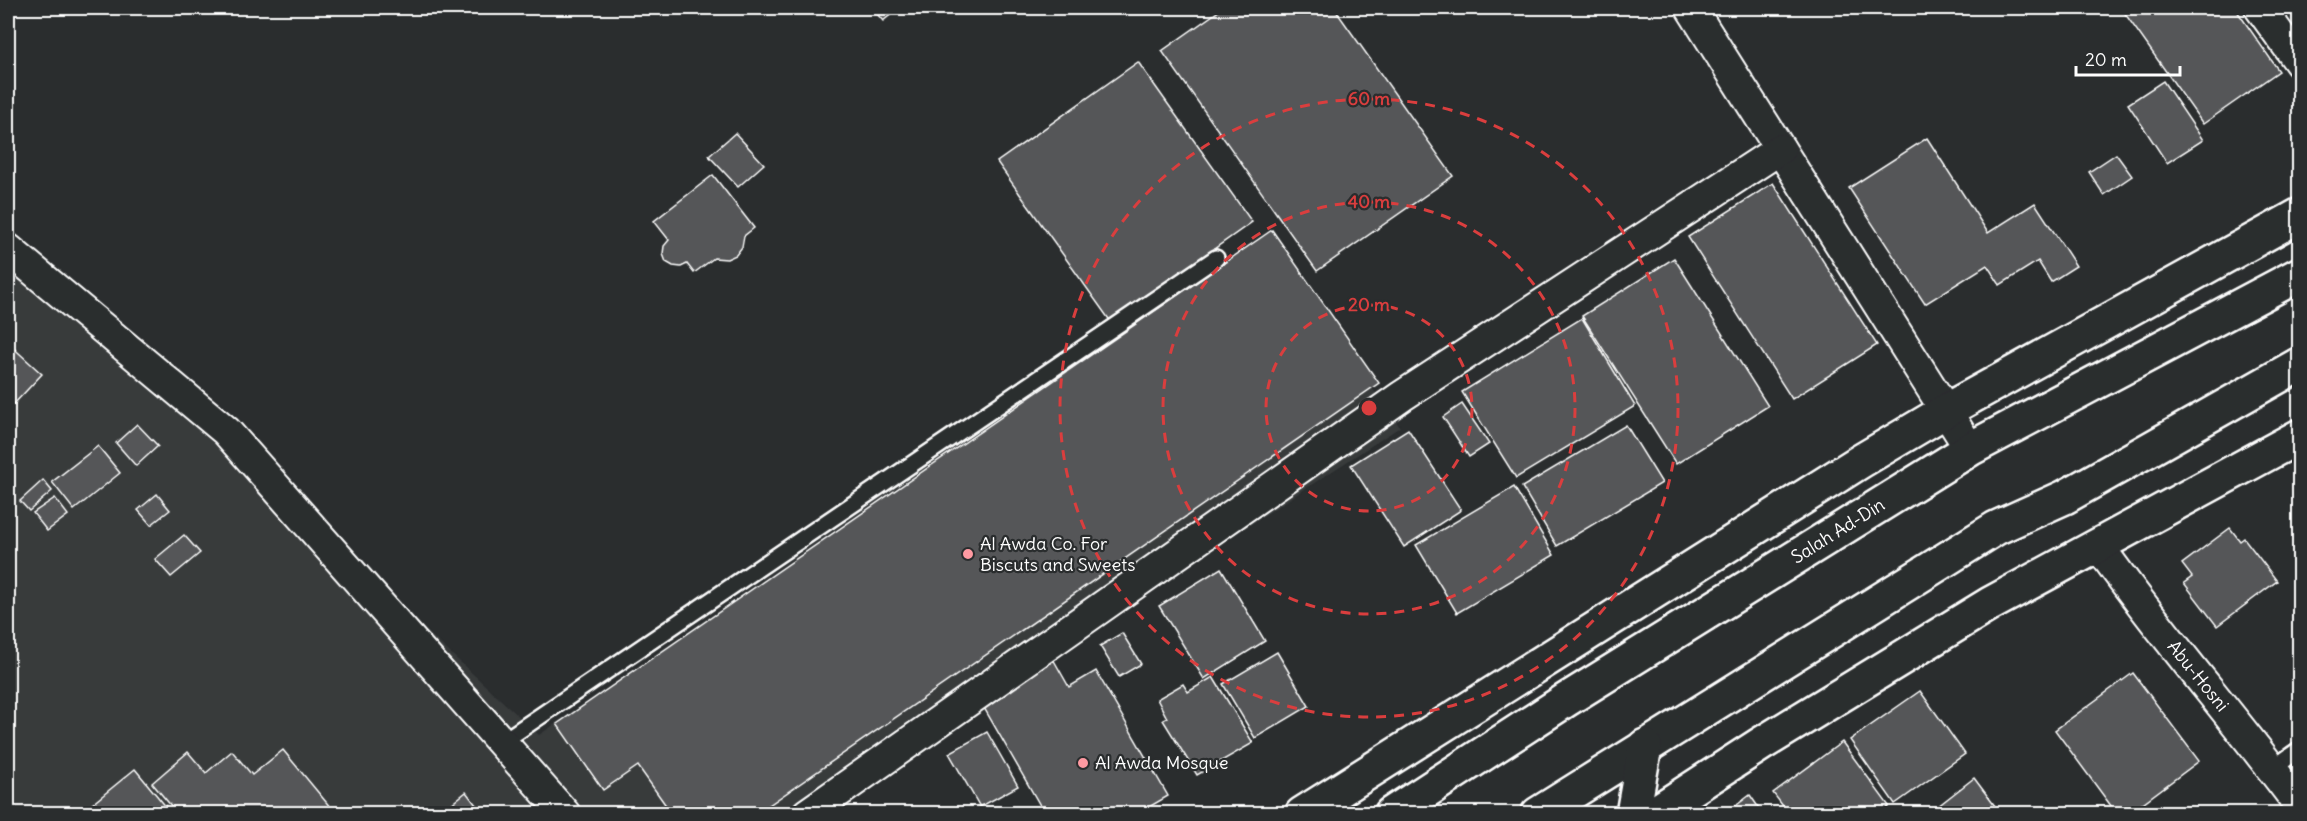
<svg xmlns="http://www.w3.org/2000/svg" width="2307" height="821" viewBox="0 0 2307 821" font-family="Delius,sans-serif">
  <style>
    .built { fill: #373a3b }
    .building { fill: #555758; stroke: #fff; stroke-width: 1.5 }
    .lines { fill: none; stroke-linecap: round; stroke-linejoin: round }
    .service-casing { stroke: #fff; stroke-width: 20 }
    .minor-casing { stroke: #fff; stroke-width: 34 }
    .secondary-casing { stroke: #fff; stroke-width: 38 }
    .trunk-casing { stroke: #fff; stroke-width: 38 }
    .service { stroke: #2a2d2e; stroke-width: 15 }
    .minor { stroke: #2a2d2e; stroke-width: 30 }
    .secondary { stroke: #2a2d2e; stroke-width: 33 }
    .trunk { stroke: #2a2d2e; stroke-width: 33 }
    .ring { fill: none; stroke: #da3e3e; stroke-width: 3; stroke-dasharray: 10 8 }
    .poi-dot { fill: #ff9aa2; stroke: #2a2d2e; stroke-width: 2 }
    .labels { text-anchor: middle; stroke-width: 4.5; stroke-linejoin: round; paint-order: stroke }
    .street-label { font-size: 18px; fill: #fff; stroke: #2a2d2e }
    .poi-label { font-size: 18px; fill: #fff; stroke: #2a2d2e; text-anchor: start }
    .centre { fill: #da3e3e; stroke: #2a2d2e; stroke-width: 3 }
    .ring-label { font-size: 18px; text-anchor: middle; font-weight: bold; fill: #da3e3e; stroke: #2a2d2e; stroke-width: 4.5; stroke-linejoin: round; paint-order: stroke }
  </style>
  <rect width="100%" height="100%" fill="#2a2d2e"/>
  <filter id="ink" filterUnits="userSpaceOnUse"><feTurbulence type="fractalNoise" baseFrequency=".0167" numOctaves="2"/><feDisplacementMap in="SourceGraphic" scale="12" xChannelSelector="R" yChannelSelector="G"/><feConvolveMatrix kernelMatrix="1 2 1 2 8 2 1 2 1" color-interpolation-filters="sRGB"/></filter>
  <g filter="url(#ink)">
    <polygon class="built" points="1263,236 1400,427 807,813 8,813 8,244 539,735"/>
    <g class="building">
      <polygon points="872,8 899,8 883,21"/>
      <polygon points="1223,8 1334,8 1453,176 1317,271 1162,51"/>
      <polygon points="2121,8 2235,8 2279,71 2203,124"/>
      <polygon points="1138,62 1252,222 1111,322 997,162"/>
      <polygon points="2163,81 2203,140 2167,163 2128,104"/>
      <polygon points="735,133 764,164 738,187 709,156"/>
      <polygon points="1927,138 1988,233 2035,203 2076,266 2051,282 2038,261 2000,285 1987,265 1925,304 1849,188"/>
      <polygon points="2116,154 2132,176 2104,195 2089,172"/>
      <polygon points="713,175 754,228 744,236 742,247 736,255 727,259 714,258 694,273 687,264 681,267 673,266 666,262 663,254 664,246 669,240 654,221"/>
      <polygon points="1773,183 1877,345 1792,399 1688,237"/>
      <polygon points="1272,230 1379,383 756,814 672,814 638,766 603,790 557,724"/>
      <polygon points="1674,258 1768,406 1676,464 1582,316"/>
      <polygon points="1582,318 1635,406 1516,478 1462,392"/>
      <polygon points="8,343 42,374 14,404 8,398"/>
      <polygon points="1462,404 1489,444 1469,457 1443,417"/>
      <polygon points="137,424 158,446 136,466 116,443"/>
      <polygon points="1626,425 1662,483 1557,546 1522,487"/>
      <polygon points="1408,429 1461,510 1404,547 1351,465"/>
      <polygon points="98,446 120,473 74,510 52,482"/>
      <polygon points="43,480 52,491 29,511 20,501"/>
      <polygon points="1514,487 1554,555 1457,613 1416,545"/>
      <polygon points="157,494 170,510 151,525 138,510"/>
      <polygon points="55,498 68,515 47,531 33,513"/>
      <polygon points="2230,528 2240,541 2244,538 2277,581 2217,626 2184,583 2192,577 2182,564"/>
      <polygon points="184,535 200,553 171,577 155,559"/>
      <polygon points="1221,568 1265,641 1204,679 1159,606"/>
      <polygon points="1122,633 1141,664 1119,677 1100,646"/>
      <polygon points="1277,652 1309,706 1255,738 1223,684"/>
      <polygon points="1052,657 1069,687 1096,671 1168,796 1137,814 1045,814 979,699"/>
      <polygon points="2133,673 2199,761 2128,814 2117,814 2055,730"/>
      <polygon points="1213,677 1253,743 1197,775 1163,720 1167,718 1157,699 1183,684 1188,692"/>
      <polygon points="1920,691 1965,754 1895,804 1850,740"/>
      <polygon points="987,732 1018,786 980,807 949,753"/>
      <polygon points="1842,742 1889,806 1879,814 1789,814 1773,793"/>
      <polygon points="283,750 336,814 178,814 152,783 188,752 206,773 232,751 252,775"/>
      <polygon points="135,769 172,814 80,814"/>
      <polygon points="1974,778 2001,814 1928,814"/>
      <polygon points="466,792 483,814 439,814"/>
      <polygon points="1750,795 1763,814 1725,814"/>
      <polygon points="2041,807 2045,814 2032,814"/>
    </g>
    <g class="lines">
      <g class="service-casing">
        <g id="service">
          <polyline points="502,742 1216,258"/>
          <polyline points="2272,769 2300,749"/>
        </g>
      </g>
      <g class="minor-casing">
        <g id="minor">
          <polyline points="1691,8 1970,449"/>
          <polyline points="2260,8 2300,63"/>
          <polyline points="8,249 226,431 565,814"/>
          <path d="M2098,545C2161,635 2234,717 2300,806"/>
          <polyline points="807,814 1402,396 1780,149"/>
        </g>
      </g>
      <g class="secondary-casing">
        <g id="secondary">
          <polyline points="1302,814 1861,461 1947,410 2300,215"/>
          <polyline points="1653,814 1761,744 1990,604 2300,436"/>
        </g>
      </g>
      <g class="trunk-casing">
        <g id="trunk">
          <polyline points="1391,814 1566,700 1970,449 2300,274"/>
          <polyline points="1538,814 1996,528 2065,497 2300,364"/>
          <polyline points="1633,814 1645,746"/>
        </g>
      </g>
      <use href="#service" class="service"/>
      <use href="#minor" class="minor"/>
      <use href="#secondary" class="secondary"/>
      <use href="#trunk" class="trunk"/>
    </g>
  </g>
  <g class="ring">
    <circle cx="1369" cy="408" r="103"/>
    <circle cx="1369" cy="408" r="206"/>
    <circle cx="1369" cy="408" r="309"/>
  </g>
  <g class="poi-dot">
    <circle cx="968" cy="554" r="6"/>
    <circle cx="1083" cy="763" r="6"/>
  </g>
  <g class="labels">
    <g class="street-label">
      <text transform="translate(1838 531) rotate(-32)" y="6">Salah Ad-Din</text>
      <text transform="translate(2198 676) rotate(51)" y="6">Abu-Hosni</text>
    </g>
    <g class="poi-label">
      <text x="980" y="550">Al Awda Co. For<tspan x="980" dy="21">Biscuts and Sweets</tspan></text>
      <text x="1095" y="769">Al Awda Mosque</text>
    </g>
  </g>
  <circle cx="1369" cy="408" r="9" class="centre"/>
  <g class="ring-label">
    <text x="1369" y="105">60 m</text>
    <text x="1369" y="208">40 m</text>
    <text x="1369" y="311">20 m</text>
  </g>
  <rect width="2307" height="821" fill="none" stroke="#2a2d2e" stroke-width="30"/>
  <rect x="15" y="15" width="2277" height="791" fill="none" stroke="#fff" stroke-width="2" filter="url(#ink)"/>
  <path d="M2076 66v9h104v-9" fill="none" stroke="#ffffff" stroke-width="3"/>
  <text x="2085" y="66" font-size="18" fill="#ffffff" stroke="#2a2d2e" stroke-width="4.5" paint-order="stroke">20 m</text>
</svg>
